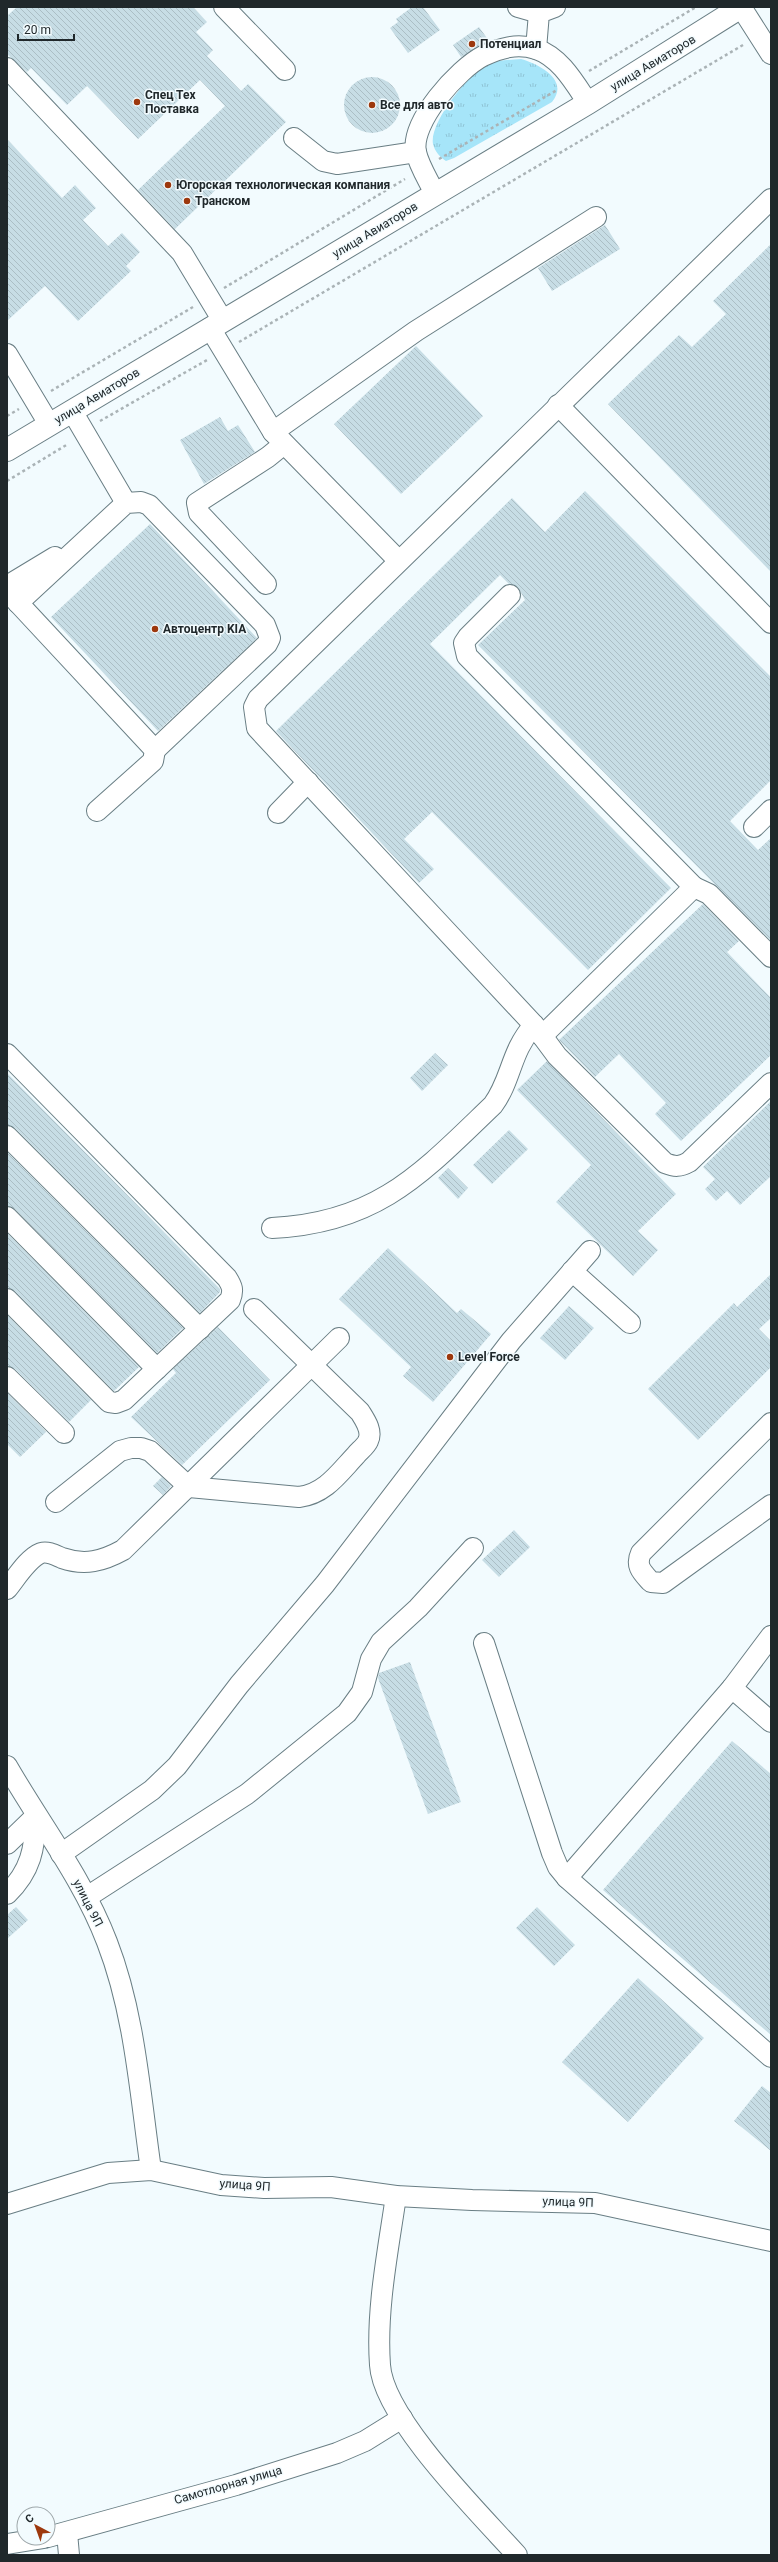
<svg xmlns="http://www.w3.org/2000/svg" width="778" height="2562" viewBox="0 0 778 2562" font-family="Roboto,sans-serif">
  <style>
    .grass { fill: url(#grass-tufts) }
    .building { fill: url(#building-back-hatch) }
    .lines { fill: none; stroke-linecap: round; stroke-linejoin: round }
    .minor-casing { stroke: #697e84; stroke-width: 22 }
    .major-casing { stroke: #697e84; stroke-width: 24 }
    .path { stroke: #aab3b6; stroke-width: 2.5; stroke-dasharray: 3 3; stroke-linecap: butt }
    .minor { stroke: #fff; stroke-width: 20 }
    .major { stroke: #fff; stroke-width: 22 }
    .poi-dot { fill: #9d380d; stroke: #f2fbfe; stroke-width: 1.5 }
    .labels { text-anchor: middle; stroke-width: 3; stroke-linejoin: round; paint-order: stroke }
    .poi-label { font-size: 12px; font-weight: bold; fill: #20282b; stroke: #f2fbfe; text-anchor: start }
    .street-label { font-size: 12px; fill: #20282b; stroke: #f2fbfe }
  </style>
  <defs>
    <pattern id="grass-tufts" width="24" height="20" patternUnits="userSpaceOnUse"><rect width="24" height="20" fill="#a6e5f9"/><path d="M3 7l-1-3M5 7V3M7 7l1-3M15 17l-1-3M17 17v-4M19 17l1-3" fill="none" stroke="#8fc4d6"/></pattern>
    <pattern id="building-back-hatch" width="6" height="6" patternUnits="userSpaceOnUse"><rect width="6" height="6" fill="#c7dde5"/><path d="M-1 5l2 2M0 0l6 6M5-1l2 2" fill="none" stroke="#abbec5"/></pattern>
  </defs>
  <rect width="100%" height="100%" fill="#f2fbfe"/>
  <path class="grass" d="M521,59C539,64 570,80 552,102L454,158L446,161C440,157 435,152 433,144C429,123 468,74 487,65C497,60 510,60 521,59Z"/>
  <g class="building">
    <polygon points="17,7 193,7 207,22 196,32 213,50 207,56 241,91 248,84 286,122 175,229 138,190 225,106 200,80 138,139 87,86 67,105 31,68 27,72 7,54 7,16"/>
    <polygon points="412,7 423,7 440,30 408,53 390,28 398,22 396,19"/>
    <polygon points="479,27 489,41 461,57 453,45"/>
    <circle cx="372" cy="105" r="28"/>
    <polygon points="7,139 62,198 75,185 96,208 83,220 108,246 122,233 140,252 126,266 131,271 78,321 45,286 7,321"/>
    <polygon points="605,225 620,249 552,291 538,268"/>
    <polygon points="771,244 771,572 608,404 679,335 692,347 726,314 713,301"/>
    <polygon points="416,346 483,416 401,494 334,424"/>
    <polygon points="220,417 228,431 238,425 255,452 204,484 180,440"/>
    <polygon points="585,491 771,677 771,780 730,821 758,850 771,838 771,941 478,645 525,600 518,587 509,584 500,575 430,644 671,888 588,970 432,812 404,839 434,869 419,883 276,731 512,498 545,532"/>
    <polygon points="150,524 257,638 158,731 51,617"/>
    <polygon points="703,904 739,941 727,952 771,998 771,1055 681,1141 655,1114 666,1103 619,1054 595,1077 559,1040"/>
    <polygon points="435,1053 448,1065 422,1091 410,1078"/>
    <polygon points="547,1061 676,1194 638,1231 658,1250 633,1276 556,1202 591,1165 517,1090"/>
    <polygon points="7,1073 220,1289 220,1292 200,1313 15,1128 7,1125"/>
    <polygon points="771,1101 771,1176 740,1205 727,1191 716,1201 705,1189 715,1179 703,1167"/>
    <polygon points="509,1130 528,1149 492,1184 473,1165"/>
    <polygon points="7,1152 183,1328 157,1353 15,1209 7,1206"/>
    <polygon points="448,1168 468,1188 458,1199 438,1178"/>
    <polygon points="7,1233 139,1367 114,1391 15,1291 7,1288"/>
    <polygon points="388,1248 457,1313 461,1309 491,1334 433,1402 403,1376 411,1367 339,1299"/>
    <polygon points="771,1274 771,1318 759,1329 771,1341 771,1367 698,1440 648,1389 734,1303 737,1307"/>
    <polygon points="569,1306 594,1328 565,1360 540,1338"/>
    <polygon points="7,1315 91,1400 69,1422 15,1369 7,1366"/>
    <polygon points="218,1327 270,1380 182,1465 131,1417 176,1373 173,1369"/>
    <polygon points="7,1393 46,1432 20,1457 7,1444"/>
    <polygon points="162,1477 171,1486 163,1495 153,1486"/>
    <polygon points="514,1530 530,1547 499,1577 482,1560"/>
    <polygon points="410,1662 461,1802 428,1814 378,1678 379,1673"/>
    <polygon points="732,1741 771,1774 771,2035 603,1890"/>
    <polygon points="16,1907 28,1920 7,1939 7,1915"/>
    <polygon points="537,1907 575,1945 554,1966 516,1928"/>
    <polygon points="638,1978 704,2038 628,2122 562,2062"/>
    <polygon points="762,2086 771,2093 771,2151 734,2121"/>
  </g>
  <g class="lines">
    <g class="minor-casing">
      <g id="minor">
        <polyline points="224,7 285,70"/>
        <polyline points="518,7 539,13"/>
        <polyline points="741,7 771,54"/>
        <polyline points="536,49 539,13 555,7"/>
        <polyline points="7,68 182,253 223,321"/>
        <polyline points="294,138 323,161 337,164 416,152"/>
        <path d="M435,194C429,181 419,166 416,152C410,122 458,69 483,56C500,48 517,43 536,49C560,57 574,82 588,103"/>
        <path d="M771,199L258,699L254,707L257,728L534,1025L557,1056L665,1163C675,1167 680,1167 689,1162L771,1083"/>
        <polyline points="210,328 273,432 398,560"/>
        <polyline points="7,354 49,424"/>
        <polyline points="558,405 771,623"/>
        <polyline points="72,411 126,503"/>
        <polyline points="273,432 416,331 596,217"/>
        <polyline points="266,584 199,513 197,503 268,457 284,444"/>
        <polyline points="7,586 55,557"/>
        <polyline points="7,591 155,750 153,761 97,811"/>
        <polyline points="510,595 468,637 464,643 467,656 694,887 542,1036"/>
        <polyline points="18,603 126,503 141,502 149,505 265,625 270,638 267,644 155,750"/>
        <polyline points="278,813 308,782"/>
        <polyline points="754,827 771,810"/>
        <polyline points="694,887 709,894 771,957"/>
        <path d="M7,1054L227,1278C232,1286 234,1290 230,1300L124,1400L116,1403L109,1402L7,1299"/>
        <polyline points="7,1136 200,1329"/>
        <polyline points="7,1217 157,1369"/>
        <path d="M272,1228C378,1223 422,1173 493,1105C512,1079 510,1052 534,1025"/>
        <polyline points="572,1271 630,1323"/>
        <polyline points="7,1377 64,1433"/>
        <path d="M771,1423L641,1553C635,1566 642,1572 651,1582L663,1583L771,1505"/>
        <path d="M56,1502L120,1451L131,1448H141L150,1451L189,1487L299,1497C325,1494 339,1473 356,1455C359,1451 366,1446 368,1441C373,1431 365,1420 360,1412L254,1309"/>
        <path d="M7,1589C16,1578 28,1558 41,1553C48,1551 55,1555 62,1558C85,1566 103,1561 123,1550L339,1338"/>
        <polyline points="771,1636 732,1688 567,1878 771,2057"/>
        <polyline points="484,1643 552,1853 558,1867 567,1878"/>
        <polyline points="732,1688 771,1722"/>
        <path d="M7,1766C41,1825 83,1879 107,1942C135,2014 140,2094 151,2170"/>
        <polyline points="7,1844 36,1816"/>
        <polyline points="61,1854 152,1790 177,1766 239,1685 325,1584 511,1341 590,1251"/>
        <path d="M7,1894C31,1871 35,1848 36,1816"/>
        <polyline points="87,1897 247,1794 347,1713 362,1692 371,1659 381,1642 418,1608 473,1548"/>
        <path d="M396,2196C388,2251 376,2310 380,2365C383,2418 481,2515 517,2555"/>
        <polyline points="7,2204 108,2173 151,2170 221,2185 264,2188 331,2187 396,2196 472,2200 595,2203 771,2241"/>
        <polyline points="67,2533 69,2555"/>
        <polyline points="48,2537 236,2485 337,2453 365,2441 402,2418"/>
        <polyline points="7,2544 44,2538"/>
      </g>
    </g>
    <g class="major-casing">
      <polyline id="major" points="7,450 588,103 741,7"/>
    </g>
    <g class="path">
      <polyline points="589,71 696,7"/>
      <polyline points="439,159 557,90"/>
      <polyline points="224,288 405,179"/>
      <polyline points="239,342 743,45"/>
      <polyline points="51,391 193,307"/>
      <polyline points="7,416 19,409"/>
      <polyline points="100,421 207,360"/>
      <polyline points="7,481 68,444"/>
    </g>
    <use href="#minor" class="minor"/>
    <use href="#major" class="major"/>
  </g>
  <g class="poi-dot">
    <circle cx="472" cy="44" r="4"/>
    <circle cx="137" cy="102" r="4"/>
    <circle cx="372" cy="105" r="4"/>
    <circle cx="168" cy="185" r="4"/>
    <circle cx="187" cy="201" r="4"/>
    <circle cx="155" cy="629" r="4"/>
    <circle cx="450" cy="1357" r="4"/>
  </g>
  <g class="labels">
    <g class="poi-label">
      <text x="480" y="48">Потенциал</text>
      <text x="145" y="99">Спец Тех<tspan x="145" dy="14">Поставка</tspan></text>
      <text x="380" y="109">Все для авто</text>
      <text x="176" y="189">Югорская технологическая компания</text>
      <text x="195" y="205">Транском</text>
      <text x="163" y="633">Автоцентр KIA</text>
      <text x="458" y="1361">Level Force</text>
    </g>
    <g class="street-label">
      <text transform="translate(653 63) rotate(-31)" y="4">улица Авиаторов</text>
      <text transform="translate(375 230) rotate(-31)" y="4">улица Авиаторов</text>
      <text transform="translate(97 396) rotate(-31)" y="4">улица Авиаторов</text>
      <text transform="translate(88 1903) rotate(63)" y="4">улица 9П</text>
      <text transform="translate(245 2185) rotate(4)" y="4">улица 9П</text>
      <text transform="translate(568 2202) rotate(2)" y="4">улица 9П</text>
      <text transform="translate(228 2485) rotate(-16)" y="4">Самотлорная улица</text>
    </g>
  </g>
  <rect width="778" height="2562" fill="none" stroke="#20282b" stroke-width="16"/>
  <g transform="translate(36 2526) rotate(319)"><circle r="19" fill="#f2fbfe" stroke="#9ea7aa"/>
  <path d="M0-3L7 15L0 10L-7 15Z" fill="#9d380d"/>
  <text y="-6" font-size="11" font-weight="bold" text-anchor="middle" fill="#20282b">С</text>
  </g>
  <path d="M18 34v6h56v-6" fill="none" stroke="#20282b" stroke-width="2"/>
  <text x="24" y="34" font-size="12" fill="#20282b" stroke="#f2fbfe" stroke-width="3" paint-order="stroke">20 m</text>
</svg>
